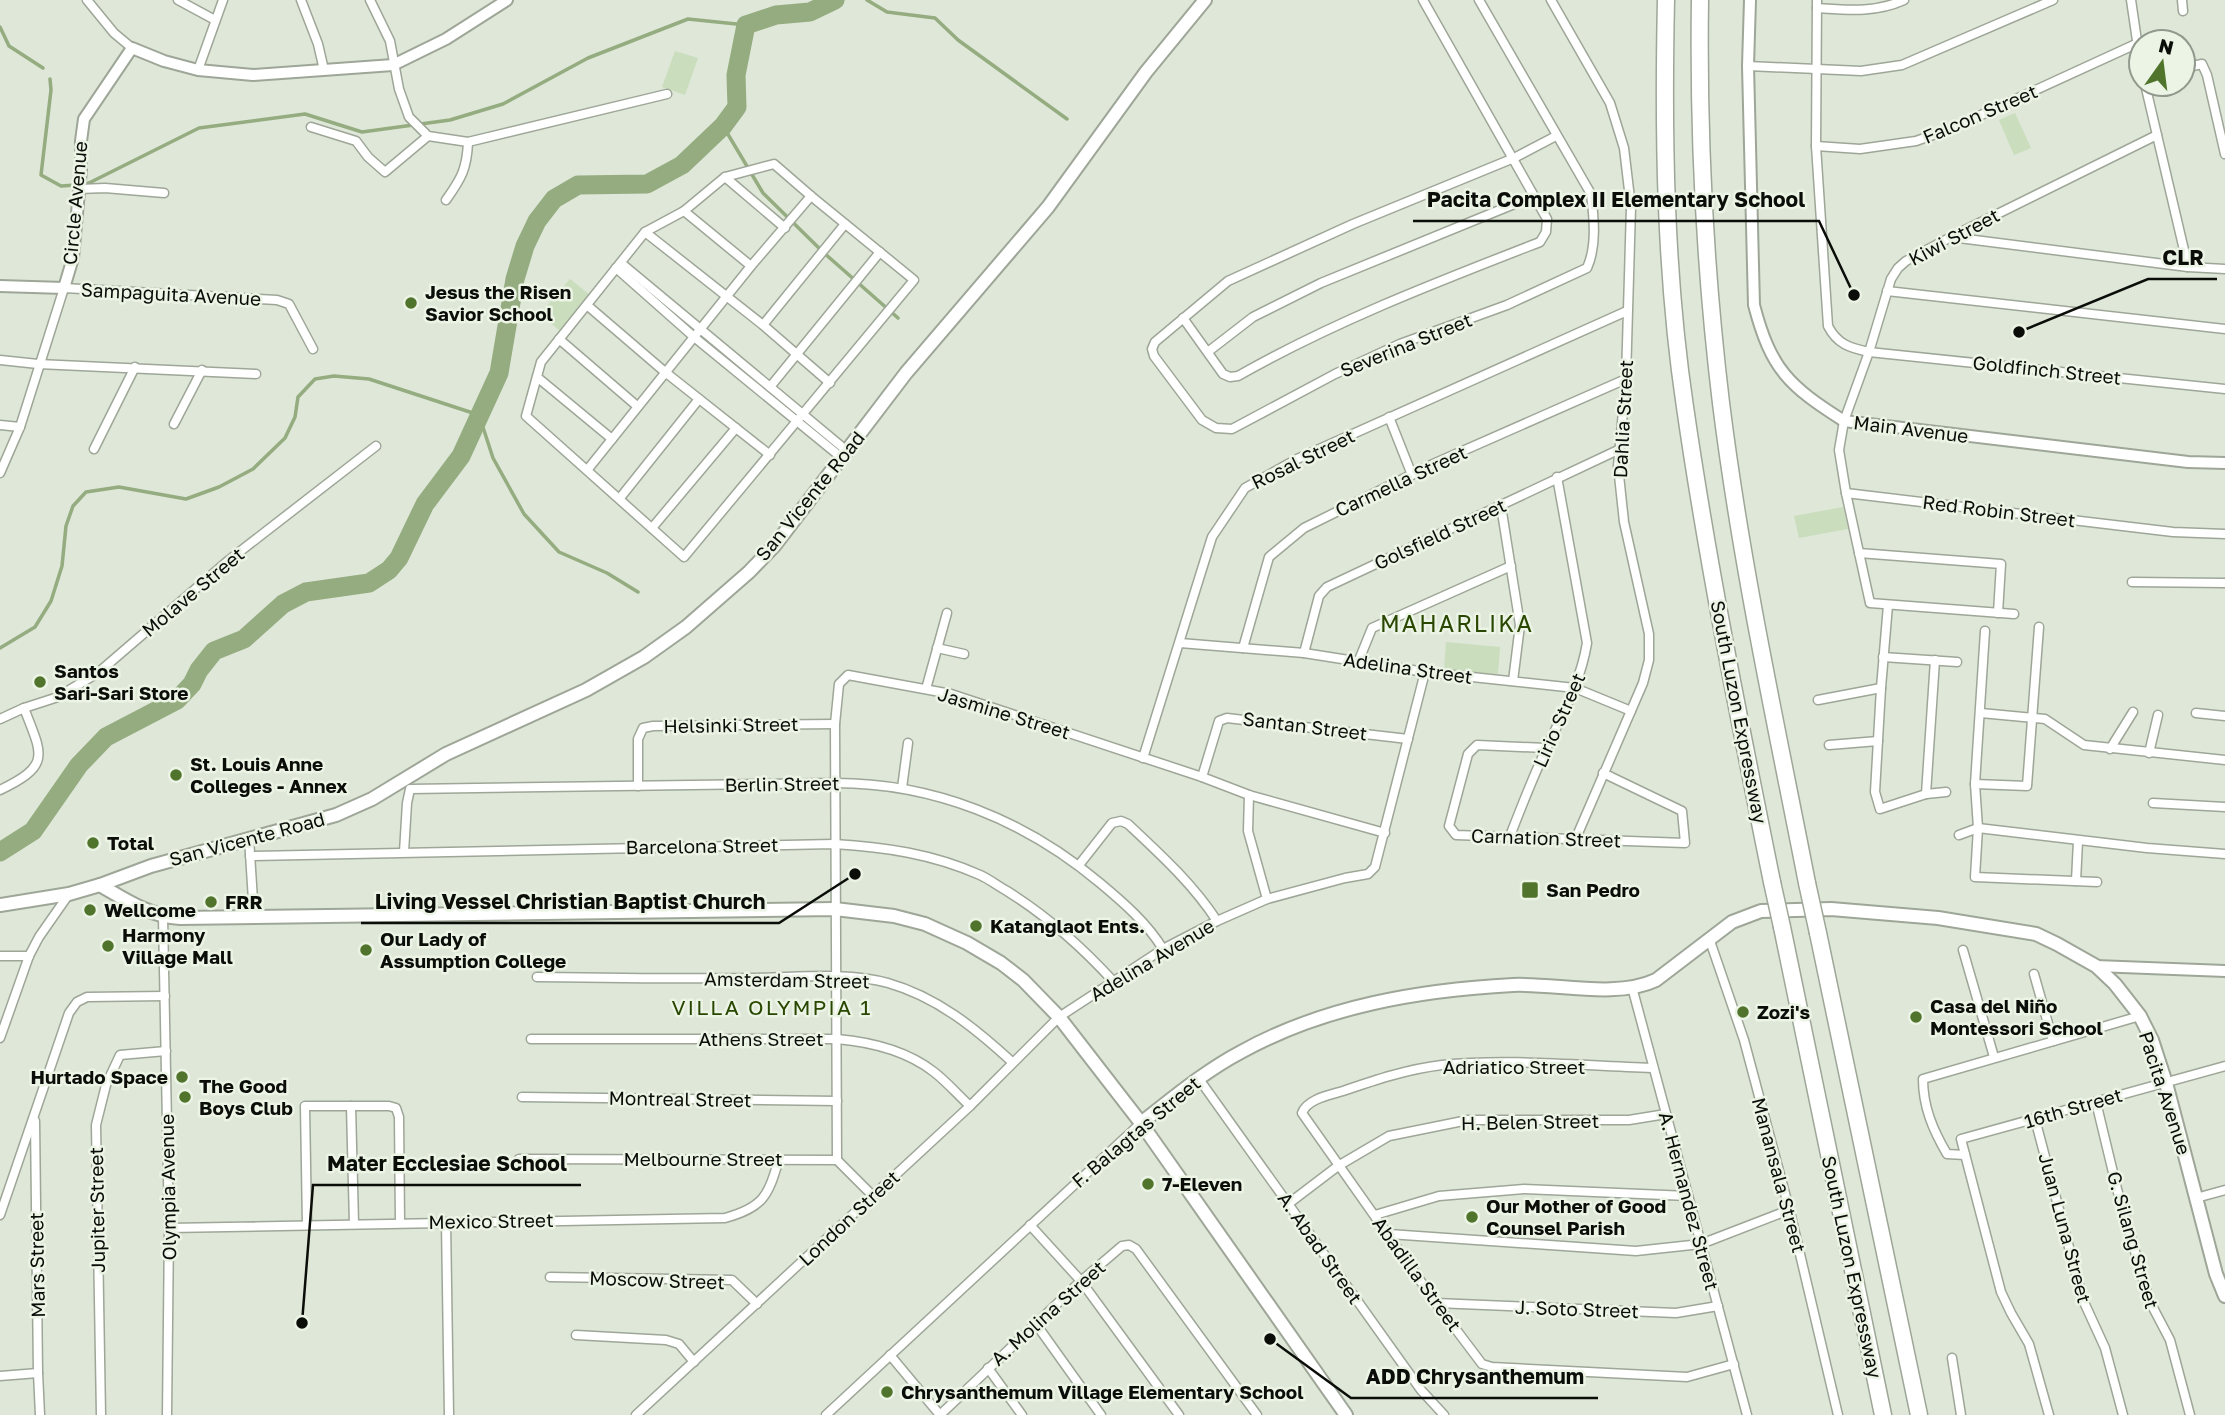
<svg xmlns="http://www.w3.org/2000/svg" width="2225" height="1415" viewBox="0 0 2225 1415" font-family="'Golos Text',sans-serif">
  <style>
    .green { fill: #caddbc }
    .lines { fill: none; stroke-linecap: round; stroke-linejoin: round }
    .stream { stroke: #94ac7f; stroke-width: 3.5 }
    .river { stroke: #94ac7f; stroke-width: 19 }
    .minor-casing { stroke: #9ea698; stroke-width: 11 }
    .tertiary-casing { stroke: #9ea698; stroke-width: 14 }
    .secondary-casing { stroke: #9ea698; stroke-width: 16 }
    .motorway-casing { stroke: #9ea698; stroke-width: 19 }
    .minor { stroke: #fff; stroke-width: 8 }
    .tertiary { stroke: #fff; stroke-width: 10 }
    .secondary { stroke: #fff; stroke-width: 12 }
    .motorway { stroke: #fff; stroke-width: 16 }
    .motorway-bridge-casing { stroke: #9ea698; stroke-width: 19; stroke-linecap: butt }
    .motorway-bridge { stroke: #fff; stroke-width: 16 }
    .poi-dot { fill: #51742d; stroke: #ebf4e5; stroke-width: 2.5 }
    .labels { text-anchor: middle; stroke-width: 5; stroke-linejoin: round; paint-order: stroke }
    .street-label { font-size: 19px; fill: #0b0d09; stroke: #ebf4e5 }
    .poi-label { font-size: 19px; font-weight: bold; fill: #0b0d09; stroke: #ebf4e5; text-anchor: start }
    .neighbourhood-label { font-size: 21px; letter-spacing: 2px; fill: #294700; stroke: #ebf4e5 }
    .quarter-label { font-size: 23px; letter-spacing: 2px; fill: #294700; stroke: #ebf4e5 }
    .leader { fill: none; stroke: #0b0d09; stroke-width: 2.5 }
    .callout-dot { fill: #0b0d09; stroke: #ebf4e5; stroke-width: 2.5 }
    .callout-label { font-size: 21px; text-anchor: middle; font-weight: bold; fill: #0b0d09; stroke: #ebf4e5; stroke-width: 5; stroke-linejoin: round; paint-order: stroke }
  </style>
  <rect width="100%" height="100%" fill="#dee7d8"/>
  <g class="green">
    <polygon points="675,51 698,58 685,95 662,87"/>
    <polygon points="2015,113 2031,148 2014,155 1999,120"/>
    <polygon points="570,279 590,295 560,331 540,314"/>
    <polygon points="1843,507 1848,529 1799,538 1794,516"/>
    <polygon points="1446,642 1500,647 1498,674 1444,670"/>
  </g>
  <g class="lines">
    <g class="stream">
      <polyline points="867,0 887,12 935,18 958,40 1067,119"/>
      <polyline points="0,27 9,46 43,68"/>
      <polyline points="50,79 51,90 41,175 61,186 76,185"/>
      <polyline points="723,126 763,193 824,253 898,318"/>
      <polyline points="83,184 89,183 199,128 305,114 362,132 450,120 503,104 588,58 688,19 746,25"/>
      <polyline points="0,648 35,627 51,601 62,566 66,526 73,506 86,492 119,487 186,499 219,487 253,469 285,438 295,417 298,397 315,379 334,376 369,379 479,415 493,458 524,514 559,552 607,573 638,592"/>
    </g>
    <polyline class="river" points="0,852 33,831 79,765 106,737 177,700 192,684 199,670 214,651 244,639 283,604 306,592 369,583 389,570 399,558 425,504 461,456 499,373 515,279 525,246 537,221 554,199 578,185 647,184 682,165 723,126 737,107 736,75 746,25 776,15 810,12 835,0"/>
    <g class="minor-casing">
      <g id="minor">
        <polyline points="87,0 114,33 132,48"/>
        <polyline points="178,0 215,20"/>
        <polyline points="301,0 318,44 324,70"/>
        <polyline points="370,0 390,41 399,89 409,117 428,136 468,142 667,94"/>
        <path d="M1479,0L1591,194C1594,218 1597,246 1587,268L1507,305L1400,344L1335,374L1232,429L1216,428L1202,420L1154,356L1152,349L1155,342L1228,281L1353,224L1514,158L1556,136"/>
        <polyline points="1551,0 1610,103 1624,148 1631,207 1626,379 1618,466 1624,522 1649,634 1649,660 1643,683 1576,838"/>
        <path d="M1817,0L1816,146L1828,326C1837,344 1850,348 1869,352L2225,389"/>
        <polyline points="2131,0 2141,68"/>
        <polyline points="2182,0 2183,11"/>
        <path d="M1817,8C1848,10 1875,13 1904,0"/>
        <polyline points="1748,66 1861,71 1902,65 2053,0"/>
        <polyline points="2183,68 2202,64 2207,75 2225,154"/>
        <polyline points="198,70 223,0"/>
        <polyline points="2145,84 2188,267"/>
        <polyline points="311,127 356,141 368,157 385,172 428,136"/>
        <polyline points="1816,146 1860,149 1916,141 1955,127 2136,44"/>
        <polygon points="774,164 811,196 914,280 684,557 526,416 541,362 645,232 684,211 725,177"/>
        <polyline points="725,177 785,228"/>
        <polyline points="79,189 105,188 164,193"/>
        <path d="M446,200C461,179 467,169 468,142"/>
        <polyline points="684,211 751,266"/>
        <polyline points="645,232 763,325 830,383"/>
        <polyline points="1951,237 2188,267 2225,269"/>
        <polyline points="621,263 847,451"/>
        <polyline points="616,268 694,337 842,458"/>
        <polyline points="1887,291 2225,329"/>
        <polyline points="588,306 665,372 770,455"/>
        <path d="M1183,318L1223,374L1230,377L1238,376C1335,321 1437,282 1540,242L1546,232L1547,219L1423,0"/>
        <polyline points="763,325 845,224"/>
        <polyline points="559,339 637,406"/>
        <polyline points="1209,351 1253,317 1321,283 1534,196"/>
        <polyline points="0,360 38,364 256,374"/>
        <polyline points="537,377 612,439"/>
        <polyline points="770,387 880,252"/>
        <polyline points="1389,417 1412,475"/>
        <polyline points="174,424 202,370"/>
        <polyline points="0,425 20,427"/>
        <polyline points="94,449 135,367"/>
        <polyline points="588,469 751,266 811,196"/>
        <polyline points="0,473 20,427 64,288 277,300 289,304 313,349"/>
        <polyline points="1846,493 2173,532 2225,534"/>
        <polyline points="620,498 699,399"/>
        <polyline points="1501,506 1520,625 1513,681"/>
        <polyline points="652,528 736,428"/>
        <polyline points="1859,553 2001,564 1998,613"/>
        <polyline points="2132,582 2225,583"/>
        <polyline points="1888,605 1881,688 1875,792 1880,809 1926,794 1946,792"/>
        <polyline points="2014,614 1870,603 1846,493 1839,450 1844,421 1869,352 1891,279 1898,268 1906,261 1951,237 2157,135"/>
        <polyline points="1985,631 1975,784 1978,828 1975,877 2097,882"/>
        <polyline points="1180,643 1304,653 1425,672 1575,688 1631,711"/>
        <polyline points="937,648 964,654"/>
        <polyline points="1243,648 1269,557 1304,528 1433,464 1626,379"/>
        <polyline points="1304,653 1319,596 1327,587 1618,450"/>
        <polyline points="1883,657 1957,662"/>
        <polyline points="1359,660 1372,628 1511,566"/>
        <polyline points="926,689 947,613"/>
        <polyline points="1818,700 1881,688"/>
        <polyline points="1981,713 2045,719 2084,745 2225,760"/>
        <polyline points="2196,713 2225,716"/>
        <polyline points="0,719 24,708 58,697 99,672 229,560 376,446"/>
        <polyline points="1829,745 1878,741"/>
        <polyline points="1546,748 1477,745 1468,754 1449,826 1456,835 1685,843 1682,811 1603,773"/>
        <polyline points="2110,749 2133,712"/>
        <polyline points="2149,753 2158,715"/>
        <polyline points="1143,758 1212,537 1245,488 1297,459 1627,311"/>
        <polyline points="1202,777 1219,721 1227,718 1408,739"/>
        <polyline points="1975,784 2027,786 2039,627"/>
        <polyline points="638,786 638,739 643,728 653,726 835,724"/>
        <polyline points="902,788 908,743"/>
        <path d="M0,790C52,765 42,755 24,708"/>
        <polyline points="1926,794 1935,660"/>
        <polyline points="1249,795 1248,831 1267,899"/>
        <polyline points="2153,803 2225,807"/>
        <polyline points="1959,835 1978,828 2147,848 2225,854"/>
        <path d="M1510,836C1522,805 1534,774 1548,745C1564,711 1581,680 1587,643L1557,477"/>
        <polyline points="249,838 254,916"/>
        <path d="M404,852L407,803L410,789L835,783C934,783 1025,820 1100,883C1124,903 1147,923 1163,949"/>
        <path d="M250,856L834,844C885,847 933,854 980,875C989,879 998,886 1007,891C1047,916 1081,946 1113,981"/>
        <path d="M1079,865L1112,823L1121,821L1128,824C1160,854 1193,884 1217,921"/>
        <polyline points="2076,881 2078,841"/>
        <polyline points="163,917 169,1228 167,1415"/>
        <polyline points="1709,938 1744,1040 1791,1216 1838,1415"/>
        <polyline points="1963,950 1994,1057"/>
        <polyline points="0,956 29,956"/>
        <polyline points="2034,974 2053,1041"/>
        <path d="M537,977C608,978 679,979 750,978C794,978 845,971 888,983C937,997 975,1028 1012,1062"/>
        <polyline points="1632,987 1747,1415"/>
        <polyline points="0,1038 29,956 39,937 69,894"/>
        <path d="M531,1039H837C871,1042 906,1050 934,1072C947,1082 958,1095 970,1106"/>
        <path d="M1652,1068C1583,1066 1511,1058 1442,1065C1408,1069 1375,1080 1343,1091C1330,1095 1307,1099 1302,1113L1436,1303L1482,1364L1492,1367L1687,1377L1734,1364"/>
        <polyline points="1199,1079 1421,1390 1444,1415"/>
        <polyline points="522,1097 837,1101"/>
        <polyline points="2096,1102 2117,1189 2149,1300 2170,1340 2190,1415"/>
        <polyline points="351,1106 354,1224"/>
        <polyline points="2035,1119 2083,1300 2105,1348 2123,1415"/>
        <polyline points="35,1121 38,1373 40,1415"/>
        <path d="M1965,1155L1947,1154C1933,1130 1923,1107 1923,1079L2140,1016"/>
        <polyline points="519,1159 837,1160 873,1196"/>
        <polyline points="837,1160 835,724 839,684 848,675 951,694 1202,777 1249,795 1385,833"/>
        <polyline points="2196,1198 2225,1190"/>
        <polyline points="1288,1204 1338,1166 1389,1136 1468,1120 1629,1120 1666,1114"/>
        <polyline points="0,1215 69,1013 77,1002 87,997 165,996"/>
        <polyline points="1375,1215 1439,1196 1524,1189 1688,1196"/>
        <polyline points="446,1222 449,1415"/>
        <polyline points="307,1225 305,1106 389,1106 396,1108 399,1117 400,1223"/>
        <polyline points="1030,1225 1081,1281 1179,1415"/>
        <path d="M169,1228L725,1218C764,1207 768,1196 779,1159"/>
        <polyline points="1389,1234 1636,1251 1701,1244 1789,1210"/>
        <polyline points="550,1277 732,1280 757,1304"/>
        <polyline points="1436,1303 1676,1313 1718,1306"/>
        <polyline points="1036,1324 1101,1415"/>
        <polyline points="576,1335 666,1340 679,1344 694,1362"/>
        <polyline points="890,1355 940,1415 1081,1281 1122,1246 1129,1245 1136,1249 1257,1415"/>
        <polyline points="1952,1358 1961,1415"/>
        <polyline points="988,1368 1022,1415"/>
        <polyline points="0,1376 38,1373"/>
        <polyline points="101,1415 96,1125 106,1085 120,1055 166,1051"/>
        <polyline points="636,1415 970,1106 1059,1017 1163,949 1217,921 1267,899 1345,878 1368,874 1375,867 1425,672"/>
        <polyline points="826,1415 1141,1123"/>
        <polyline points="2049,1415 2029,1344 2011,1313 2001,1292 1961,1139 2225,1066"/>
      </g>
    </g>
    <g class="tertiary-casing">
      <g id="tertiary">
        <path d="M1750,0L1748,66L1754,305C1771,370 1789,386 1844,421L2188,462L2225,463"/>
        <polyline points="0,286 64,288 73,258 81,169 81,141 84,119 132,48 164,61 198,70 253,75 393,65 446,39 507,0"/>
        <polyline points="2096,966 2225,971"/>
      </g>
    </g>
    <g class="secondary-casing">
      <g id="secondary">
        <path d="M100,885C126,900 149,916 180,918L835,909L894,916L925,924L967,943L1001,963L1023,980L1059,1017L1141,1123L1346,1415"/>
        <polyline points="0,905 69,894 100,885 151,866 336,815 372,799 446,754 586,690 644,657 686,627 749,572 775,545 906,373 1048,207 1146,72 1205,0"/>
        <path d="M1141,1123C1173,1098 1205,1071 1241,1052C1324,1006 1420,990 1513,985C1556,983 1616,999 1656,980L1732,922L1761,911L1831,909L1938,918L2036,934L2057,944L2096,966L2115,984L2140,1016L2152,1040L2166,1083L2216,1274L2225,1296"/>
      </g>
    </g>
    <g class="motorway-casing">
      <g id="motorway">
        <path d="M1666,0C1663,136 1665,273 1685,407C1708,566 1740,724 1772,882"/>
        <path d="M1700,0C1698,134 1705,270 1721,403C1741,564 1776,724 1807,883"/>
        <polyline points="1782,927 1883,1415"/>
        <polyline points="1818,933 1919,1415"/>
      </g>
    </g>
    <use href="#minor" class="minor"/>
    <use href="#tertiary" class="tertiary"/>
    <use href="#secondary" class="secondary"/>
    <use href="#motorway" class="motorway"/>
    <g class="motorway-bridge-casing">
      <g id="motorway-bridge">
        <polyline points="1772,882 1782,927"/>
        <polyline points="1807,883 1818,933"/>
      </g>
    </g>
    <use href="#motorway-bridge" class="motorway-bridge"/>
  </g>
  <g class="poi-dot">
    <circle cx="411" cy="303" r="7"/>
    <circle cx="40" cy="682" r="7"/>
    <circle cx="176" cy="775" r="7"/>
    <circle cx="93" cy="843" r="7"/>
    <rect x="1521" y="881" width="18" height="18" rx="3.5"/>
    <circle cx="211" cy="902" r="7"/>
    <circle cx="90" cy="910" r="7"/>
    <circle cx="976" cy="926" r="7"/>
    <circle cx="108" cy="946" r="7"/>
    <circle cx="366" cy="950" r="7"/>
    <circle cx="1743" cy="1012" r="7"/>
    <circle cx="1916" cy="1017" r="7"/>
    <circle cx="182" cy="1077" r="7"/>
    <circle cx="185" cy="1097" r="7"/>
    <circle cx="1148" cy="1184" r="7"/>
    <circle cx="1472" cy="1217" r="7"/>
    <circle cx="887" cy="1392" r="7"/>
  </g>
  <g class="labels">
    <g class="street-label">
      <text transform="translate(1980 114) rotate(-23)" y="7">Falcon Street</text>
      <text transform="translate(75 203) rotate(-85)" y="7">Circle Avenue</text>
      <text transform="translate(1954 237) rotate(-28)" y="7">Kiwi Street</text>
      <text transform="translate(171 294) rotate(3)" y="7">Sampaguita Avenue</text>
      <text transform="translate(1406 345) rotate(-22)" y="7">Severina Street</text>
      <text transform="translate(2047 370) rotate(6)" y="7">Goldfinch Street</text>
      <text transform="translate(1623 419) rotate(-87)" y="7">Dahlia Street</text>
      <text transform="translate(1911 429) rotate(7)" y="7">Main Avenue</text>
      <text transform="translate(1303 459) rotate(-26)" y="7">Rosal Street</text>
      <text transform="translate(1401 481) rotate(-25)" y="7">Carmella Street</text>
      <text transform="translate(810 496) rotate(-51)" y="7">San Vicente Road</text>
      <text transform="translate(1999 511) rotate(7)" y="7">Red Robin Street</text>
      <text transform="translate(1440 534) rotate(-25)" y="7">Golsfield Street</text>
      <text transform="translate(193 592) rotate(-40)" y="7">Molave Street</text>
      <text transform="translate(1408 668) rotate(8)" y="7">Adelina Street</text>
      <text transform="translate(1739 712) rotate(79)" y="7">South Luzon Expressway</text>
      <text transform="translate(1004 713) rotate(17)" y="7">Jasmine Street</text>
      <text transform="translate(1559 720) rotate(-66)" y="7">Lirio Street</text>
      <text transform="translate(731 725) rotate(-1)" y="7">Helsinki Street</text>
      <text transform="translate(1305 726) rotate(7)" y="7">Santan Street</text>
      <text transform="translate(782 784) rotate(-1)" y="7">Berlin Street</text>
      <text transform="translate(1546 838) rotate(2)" y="7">Carnation Street</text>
      <text transform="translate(247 839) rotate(-15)" y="7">San Vicente Road</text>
      <text transform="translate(702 846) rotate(-1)" y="7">Barcelona Street</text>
      <text transform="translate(1152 960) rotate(-31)" y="7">Adelina Avenue</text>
      <text transform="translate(787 980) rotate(1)" y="7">Amsterdam Street</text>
      <text x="761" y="1046">Athens Street</text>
      <text x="1514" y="1074">Adriatico Street</text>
      <text transform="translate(2165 1093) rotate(72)" y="7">Pacita Avenue</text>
      <text transform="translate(680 1099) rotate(1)" y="7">Montreal Street</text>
      <text transform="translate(2073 1108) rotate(-16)" y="7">16th Street</text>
      <text transform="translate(1530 1122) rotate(-1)" y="7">H. Belen Street</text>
      <text transform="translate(1136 1132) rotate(-40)" y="7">F. Balagtas Street</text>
      <text x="703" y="1166">Melbourne Street</text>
      <text transform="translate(1779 1175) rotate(75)" y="7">Manansala Street</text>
      <text transform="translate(168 1187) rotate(-91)" y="7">Olympia Avenue</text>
      <text transform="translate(1689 1201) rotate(75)" y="7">A. Hernandez Street</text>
      <text transform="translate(97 1210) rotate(-91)" y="7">Jupiter Street</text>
      <text transform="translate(849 1218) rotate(-43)" y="7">London Street</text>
      <text transform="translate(491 1221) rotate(-1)" y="7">Mexico Street</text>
      <text transform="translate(2065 1228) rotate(75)" y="7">Juan Luna Street</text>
      <text transform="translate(2133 1240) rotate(74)" y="7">G. Silang Street</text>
      <text transform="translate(1320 1248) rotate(55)" y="7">A. Abad Street</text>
      <text transform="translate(37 1265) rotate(-91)" y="7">Mars Street</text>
      <text transform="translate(1852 1267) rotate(78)" y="7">South Luzon Expressway</text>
      <text transform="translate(1417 1274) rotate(54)" y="7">Abadilla Street</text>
      <text transform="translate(657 1280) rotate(2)" y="7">Moscow Street</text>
      <text transform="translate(1577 1309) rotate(2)" y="7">J. Soto Street</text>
      <text transform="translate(1048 1313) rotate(-42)" y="7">A. Molina Street</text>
    </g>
    <g class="poi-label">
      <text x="425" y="299">Jesus the Risen<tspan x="425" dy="22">Savior School</tspan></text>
      <text x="54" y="678">Santos<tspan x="54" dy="22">Sari-Sari Store</tspan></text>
      <text x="190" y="771">St. Louis Anne<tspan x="190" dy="22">Colleges - Annex</tspan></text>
      <text x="107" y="850">Total</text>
      <text x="1546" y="897">San Pedro</text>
      <text x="225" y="909">FRR</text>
      <text x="104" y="917">Wellcome</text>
      <text x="990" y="933">Katanglaot Ents.</text>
      <text x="122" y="942">Harmony<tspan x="122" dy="22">Village Mall</tspan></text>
      <text x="380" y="946">Our Lady of<tspan x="380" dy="22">Assumption College</tspan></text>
      <text x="1930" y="1013">Casa del Niño<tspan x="1930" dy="22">Montessori School</tspan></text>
      <text x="1757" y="1019">Zozi's</text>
      <text x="168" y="1084" text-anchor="end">Hurtado Space</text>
      <text x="199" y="1093">The Good<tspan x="199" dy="22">Boys Club</tspan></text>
      <text x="1162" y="1191">7-Eleven</text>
      <text x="1486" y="1213">Our Mother of Good<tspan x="1486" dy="22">Counsel Parish</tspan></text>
      <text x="901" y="1399">Chrysanthemum Village Elementary School</text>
    </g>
    <g class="neighbourhood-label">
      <text x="772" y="1015">VILLA OLYMPIA 1</text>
    </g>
    <g class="quarter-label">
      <text x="1457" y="632">MAHARLIKA</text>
    </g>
  </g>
  <path class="leader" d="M1854 295L1819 221H1413M2019 332L2148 279H2217M855 874L779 923H361M302 1323L313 1185H581M1270 1339L1351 1398H1598"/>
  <g class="callout-dot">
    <circle cx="1854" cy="295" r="7"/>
    <circle cx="2019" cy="332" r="7"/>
    <circle cx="855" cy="874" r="7"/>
    <circle cx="302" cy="1323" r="7"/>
    <circle cx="1270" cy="1339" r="7"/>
  </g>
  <g class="callout-label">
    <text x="1616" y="207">Pacita Complex II Elementary School</text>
    <text x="2183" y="265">CLR</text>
    <text x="570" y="909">Living Vessel Christian Baptist Church</text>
    <text x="447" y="1171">Mater Ecclesiae School</text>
    <text x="1475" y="1384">ADD Chrysanthemum</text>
  </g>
  <g transform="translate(2162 63) rotate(14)"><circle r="33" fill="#ebf4e5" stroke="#91988d" stroke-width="2"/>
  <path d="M0-5L12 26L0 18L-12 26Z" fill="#51742d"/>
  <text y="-10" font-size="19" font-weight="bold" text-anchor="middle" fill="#0b0d09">N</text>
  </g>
</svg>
